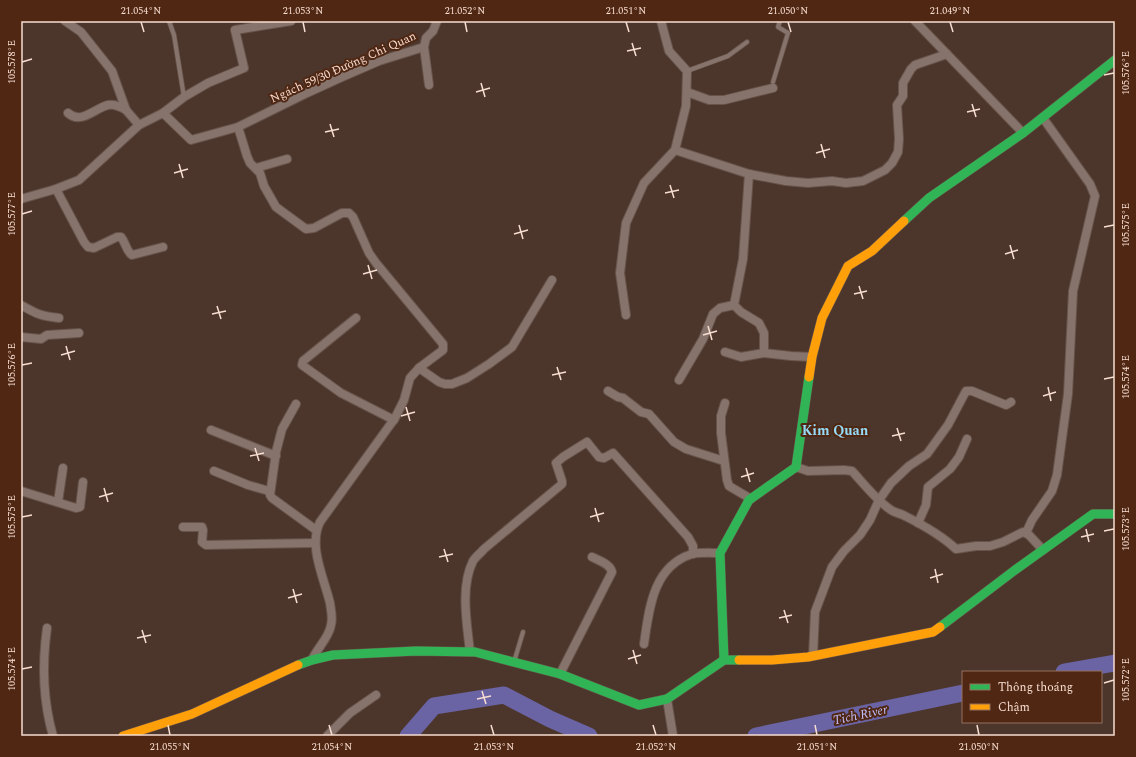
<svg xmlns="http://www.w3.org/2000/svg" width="1136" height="757" viewBox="0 0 1136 757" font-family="Spectral,serif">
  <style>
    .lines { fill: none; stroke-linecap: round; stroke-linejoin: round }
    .river { stroke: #6a63a4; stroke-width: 17 }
    .lane-casing { stroke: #68534a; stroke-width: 5.5 }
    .street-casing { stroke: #68534a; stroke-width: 10 }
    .fast-casing { stroke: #68534a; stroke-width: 10 }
    .slow-casing { stroke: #68534a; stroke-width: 10 }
    .lane { stroke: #86746c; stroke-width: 4 }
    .street { stroke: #86746c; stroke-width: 8 }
    .fast { stroke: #30b455; stroke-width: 9 }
    .slow { stroke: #ff9f0a; stroke-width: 9 }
    .ticks { fill: none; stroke: #f8ddd1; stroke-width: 1.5 }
    .labels { text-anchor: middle; stroke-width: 4; stroke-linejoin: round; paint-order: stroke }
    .street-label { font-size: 12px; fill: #f8ddd1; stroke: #4f2713 }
    .water-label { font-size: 13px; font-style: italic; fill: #c2c0fd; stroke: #4f2713 }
    .quarter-label { font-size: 14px; font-weight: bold; fill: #95dbf7; stroke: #4f2713 }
    .neatline { fill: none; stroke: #f8ddd1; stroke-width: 1.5 }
    .ticks-label { font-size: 10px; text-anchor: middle; fill: #f8ddd1 }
  </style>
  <rect width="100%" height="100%" fill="#4c362b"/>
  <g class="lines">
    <g class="river">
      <polyline points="1064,672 1115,663"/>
      <polyline points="408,736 434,706 504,695 550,719 589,736"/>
      <polyline points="756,736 963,693"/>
    </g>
    <g class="lane-casing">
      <g id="lane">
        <polyline points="169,21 174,35 184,97"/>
        <polyline points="687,71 728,56 747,42"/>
        <polyline points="773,82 788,33 778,27 780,21"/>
        <polyline points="514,662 523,632"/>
      </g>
    </g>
    <g class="street-casing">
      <g id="street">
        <polyline points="65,21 81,32 112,71 126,110 139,125"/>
        <polyline points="915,21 1023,133"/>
        <polyline points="429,85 424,47 426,38 433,31 437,21"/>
        <polyline points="687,92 709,100 724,100 773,88"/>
        <path d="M68,113C81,125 95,108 108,105C114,104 121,107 126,110"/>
        <polyline points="163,113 191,140 238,127 307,93 342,77 379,61 424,47"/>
        <polyline points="238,127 247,156 250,163 260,173 264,186 276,207 306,229 314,228 342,213 349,213 353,217 369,253 376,263 443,344 443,350 419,368"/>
        <polyline points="675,150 749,174 786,181 808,183 832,181 846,183 863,181 885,170 892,163 898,152 899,139 897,105 903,96 903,83 911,69 915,65 947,54"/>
        <polyline points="256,168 287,159"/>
        <polyline points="749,174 743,259 734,305 741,312 759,323 764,333 764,353 791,356 812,357"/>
        <path d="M56,189L84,242L88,247L94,248L117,237H121C126,243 126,251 132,255L163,247"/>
        <polyline points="21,199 56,189 79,180 139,125 163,113 184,97 208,83 244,68 235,30 291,21"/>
        <path d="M21,305C37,314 40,316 59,318"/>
        <polyline points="626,315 620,273 626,223 644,183 675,150 686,106 687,71 669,51 661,21"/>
        <polyline points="356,318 303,361 302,365 341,393 394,420"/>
        <polyline points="21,337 41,339 47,335 79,333"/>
        <polyline points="725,352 741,357 764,353"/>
        <polyline points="679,380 703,339 713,314 720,308 734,305"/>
        <polyline points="608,391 618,397 623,398 641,412 649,414 674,442 686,449 724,461"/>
        <polyline points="725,403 721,416 721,433 727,480 729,486 751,499"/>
        <polyline points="296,404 282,429 276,452 270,495 272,498 316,530"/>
        <polyline points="211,430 276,456"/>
        <path d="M796,467L808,471L844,470L852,471C864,484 876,500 891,510C895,513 900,513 905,516C923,525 941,535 956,549L976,546H990L1003,542L1023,532L1029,535L1043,550"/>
        <polyline points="214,471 248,485 269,491"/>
        <polyline points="21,491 76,508 80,507 83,482"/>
        <polyline points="58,502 63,468"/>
        <polyline points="918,523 926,505 928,487 950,469 959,457 967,439"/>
        <polyline points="183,527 202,527 203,530 202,542 206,545 315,543"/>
        <polyline points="1026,533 1032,520 1052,491 1057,475 1068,394 1073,291 1095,196 1090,184 1043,118"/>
        <path d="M47,628C42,664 43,701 53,736"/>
        <path d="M644,644C649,609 653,566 692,554C701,552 712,553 720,553"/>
        <path d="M470,652C467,624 460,587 473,561C476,556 481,553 484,549L562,484V481L556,463L563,457L587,442L599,457L604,458L613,453L688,537L693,546V554"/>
        <polyline points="813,656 815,612 832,567 844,551 860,535 870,520 879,500 891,483 909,466 927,454 948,425 966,391 972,391 1006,405 1011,402"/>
        <path d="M312,660C317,648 329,638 331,625C333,618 331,610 330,603C324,578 308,546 320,522L395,418L404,400L410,378L419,368L439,382L445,384H452L467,378L489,364L512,347L552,280"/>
        <path d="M560,674L612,572C610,564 600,561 592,557"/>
        <polyline points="667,699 673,736"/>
        <polyline points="327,736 350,713 376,695"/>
      </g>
    </g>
    <g class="fast-casing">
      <g id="fast">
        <polyline points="904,221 929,198 1023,133 1115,60"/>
        <polyline points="940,627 1015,570 1093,514 1115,514"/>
        <polyline points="724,660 720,553 749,500 796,467 809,377"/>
        <polyline points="298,665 312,660 333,655 416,651 475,652 560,674 639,705 667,699 724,660 739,660"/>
      </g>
    </g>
    <g class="slow-casing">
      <g id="slow">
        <polyline points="809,377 812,357 822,318 848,266 872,251 904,221"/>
        <polyline points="739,660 772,660 808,657 933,632 940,627"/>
        <polyline points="123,736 192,714 298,665"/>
      </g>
    </g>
    <use href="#lane" class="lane"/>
    <use href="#street" class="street"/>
    <use href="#fast" class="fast"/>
    <use href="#slow" class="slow"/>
  </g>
  <path class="ticks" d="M141,22L144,32M303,22L305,32M465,22L467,32M626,22L629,32M788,22L791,32M950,22L953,32M632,43L636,56M627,51L641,48M22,62L32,59M1104,75L1114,73M481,83L485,97M476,92L490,88M972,104L976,117M967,112L980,109M330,124L334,137M325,132L339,129M821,144L825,158M816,153L830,149M179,164L183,178M174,173L188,169M670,185L674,198M665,193L679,190M22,214L32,211M519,225L523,239M1104,227L1114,225M514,234L528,230M1010,245L1014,259M1005,254L1018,250M368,265L372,279M363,274L377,270M859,286L863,299M854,294L867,291M217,306L221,319M212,314L226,311M708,326L712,340M703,335L717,331M66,346L70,360M61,355L75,351M22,365L32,363M557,367L561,380M552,375L566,372M1104,379L1114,377M1048,387L1051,401M1043,396L1056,392M406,407L410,421M401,416L415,412M897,428L901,441M892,436L905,433M255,448L259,461M250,456L264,453M746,468L750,482M741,477L754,473M104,488L108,502M99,497L113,493M595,508L599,522M22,517L32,515M590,517L604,513M1086,529L1089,542M1104,531L1114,529M1081,537L1094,534M444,549L448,562M439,557L453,554M935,569L938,583M930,578L943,574M293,589L297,603M288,598L302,594M784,610L788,623M779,618L792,615M142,630L146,643M137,638L151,635M633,650L637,664M628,659L641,655M22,669L32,667M1104,683L1114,680M482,691L486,704M477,699L491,696M168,725L170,735M329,725L332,735M491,725L494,735M653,725L656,735M815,725L817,735M977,725L979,735"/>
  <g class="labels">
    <g class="street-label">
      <text transform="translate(343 67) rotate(-24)" y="4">Ngách 59/30 Đường Chi Quan</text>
    </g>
    <g class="water-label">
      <text transform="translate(860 714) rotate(-12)" y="5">Tich River</text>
    </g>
    <g class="quarter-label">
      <text x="835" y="435">Kim Quan</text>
    </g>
  </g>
  <rect width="1136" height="757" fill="none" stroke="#4f2713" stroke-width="44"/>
  <rect x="962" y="671" width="140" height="52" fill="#4f2713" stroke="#93705f"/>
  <rect x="970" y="684" width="20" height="6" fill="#30b455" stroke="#93705f"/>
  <text x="998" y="691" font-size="12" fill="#f8ddd1">Thông thoáng</text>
  <rect x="970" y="704" width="20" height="6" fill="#ff9f0a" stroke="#93705f"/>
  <text x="998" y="711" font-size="12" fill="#f8ddd1">Chậm</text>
  <rect x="22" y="22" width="1092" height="713" class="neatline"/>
  <g class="ticks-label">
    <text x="141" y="14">21.054°N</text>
    <text x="303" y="14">21.053°N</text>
    <text x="465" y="14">21.052°N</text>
    <text x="626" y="14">21.051°N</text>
    <text x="788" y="14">21.050°N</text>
    <text x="950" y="14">21.049°N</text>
    <text transform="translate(11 62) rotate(-90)" y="4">105.578°E</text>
    <text transform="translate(1125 73) rotate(-90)" y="4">105.576°E</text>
    <text transform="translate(11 214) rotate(-90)" y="4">105.577°E</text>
    <text transform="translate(1125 225) rotate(-90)" y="4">105.575°E</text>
    <text transform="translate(11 365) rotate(-90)" y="4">105.576°E</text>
    <text transform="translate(1125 377) rotate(-90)" y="4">105.574°E</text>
    <text transform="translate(11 517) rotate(-90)" y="4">105.575°E</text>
    <text transform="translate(1125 529) rotate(-90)" y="4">105.573°E</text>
    <text transform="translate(11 669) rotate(-90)" y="4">105.574°E</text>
    <text transform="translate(1125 680) rotate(-90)" y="4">105.572°E</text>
    <text x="170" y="750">21.055°N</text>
    <text x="332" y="750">21.054°N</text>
    <text x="494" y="750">21.053°N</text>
    <text x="656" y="750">21.052°N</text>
    <text x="817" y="750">21.051°N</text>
    <text x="979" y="750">21.050°N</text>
  </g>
</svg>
